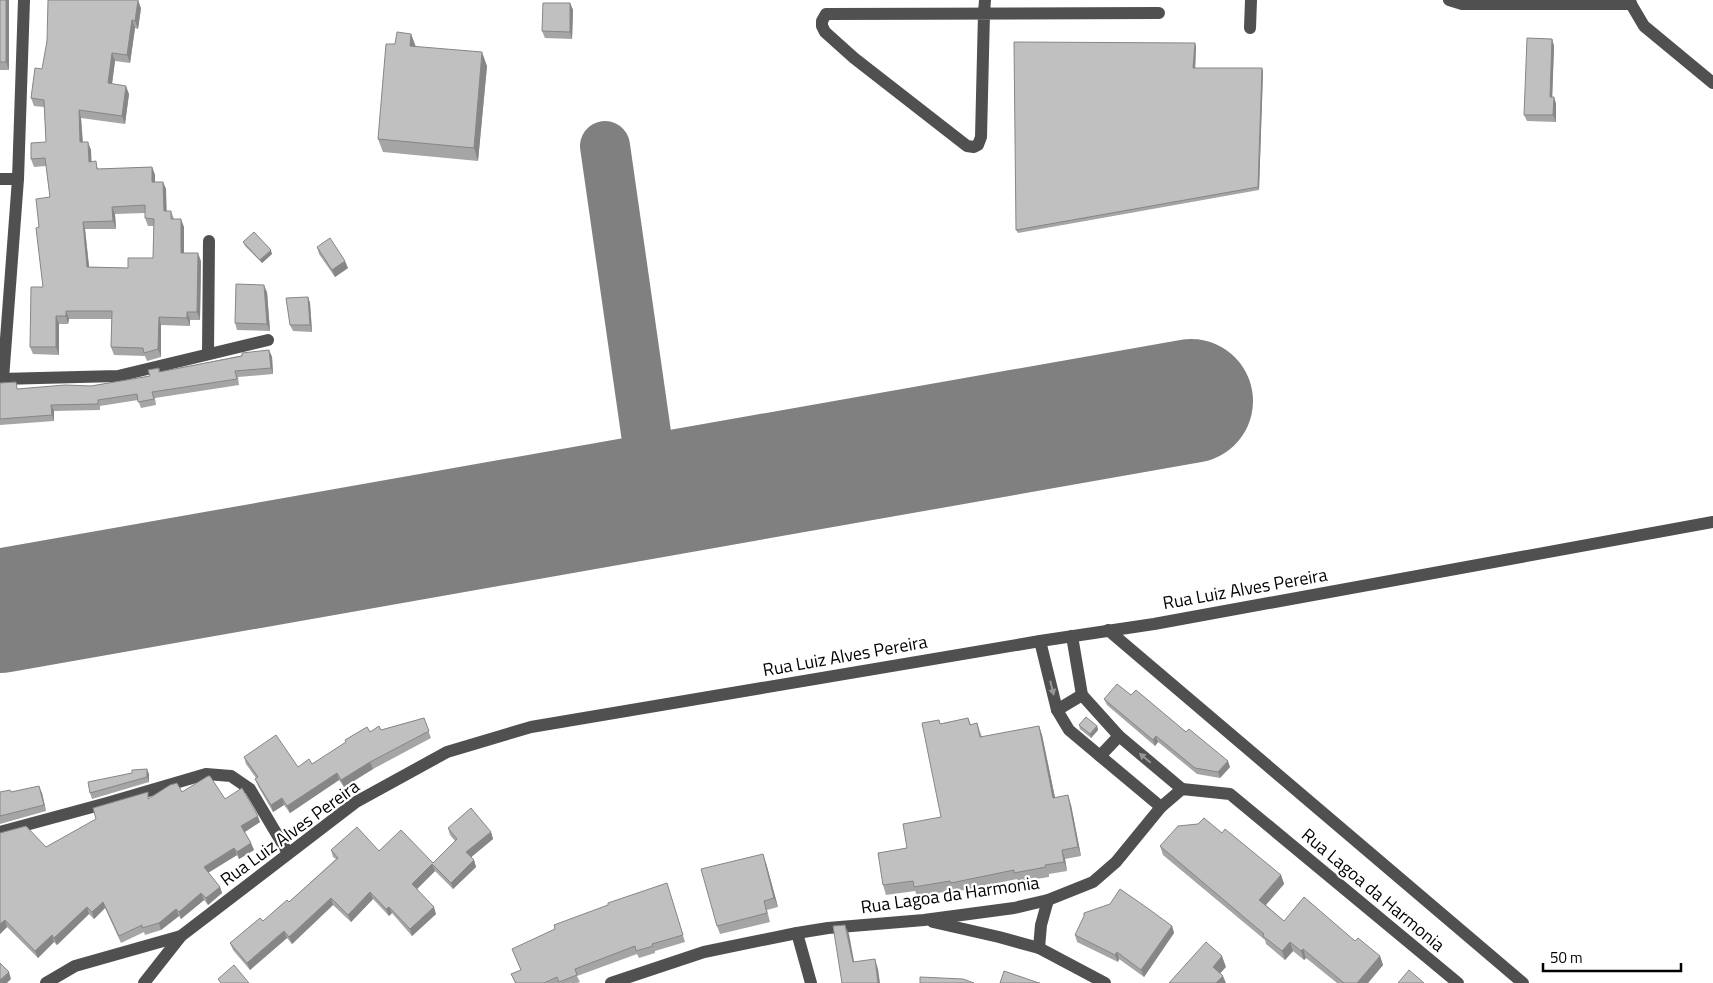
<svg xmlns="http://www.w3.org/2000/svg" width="1713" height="983" viewBox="0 0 1713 983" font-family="'Titillium Web',sans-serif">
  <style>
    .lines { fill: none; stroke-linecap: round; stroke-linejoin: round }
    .taxiway { stroke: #808080; stroke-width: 50 }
    .runway { stroke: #808080; stroke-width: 124 }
    .minor { stroke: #505050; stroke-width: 12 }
    .wall { fill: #a5a5a5; fill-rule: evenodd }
    .shaded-wall { fill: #868686 }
    .building { fill: #c0c0c0; stroke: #868686; fill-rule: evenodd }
    .oneway { fill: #969696 }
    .labels { text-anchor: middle; stroke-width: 4.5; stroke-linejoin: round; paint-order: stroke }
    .street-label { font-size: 18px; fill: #000; stroke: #fff }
  </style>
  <rect width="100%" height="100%" fill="#fff"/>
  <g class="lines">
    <polyline class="taxiway" points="605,146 655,496"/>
    <polyline class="runway" points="0,611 1191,401"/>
    <g class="minor">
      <polyline points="985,0 984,13 981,137 978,145 974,147 967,146 854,58 825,32 822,26 822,21 826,14 1159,13"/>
      <polyline points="1449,0 1462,4 1631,4"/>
      <polyline points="1630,0 1631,4 1644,26 1713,83"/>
      <polyline points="1250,28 1251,0"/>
      <polyline points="0,179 18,179"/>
      <polyline points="208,354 209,241"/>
      <polyline points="0,379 118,376 268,340"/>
      <polyline points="3,379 18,179 24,0"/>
      <polyline points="1108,630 1523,983"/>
      <polyline points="1072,636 1082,695 1119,736 1182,789"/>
      <polyline points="1040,641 1057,710 1069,730 1161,807"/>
      <polyline points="1057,710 1082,695"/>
      <polyline points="1100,756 1119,736"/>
      <polyline points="0,832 107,803 206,774 231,776 250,789 288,853"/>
      <polyline points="933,922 999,937 1039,948 1105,983"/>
      <polyline points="797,933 811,983"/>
      <polyline points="1039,948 1041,925 1048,900"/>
      <polyline points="46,983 75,966 181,936 356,802 447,752 531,727 1040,641 1154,624 1713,522"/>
      <polyline points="144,983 181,936"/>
      <polyline points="611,983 704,952 797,933 828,928 924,920 1014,908 1048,900 1093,882 1116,862 1161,807 1182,789 1230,794 1458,983"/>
    </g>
  </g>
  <g class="wall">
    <polygon points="0,0 9,70 0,70"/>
    <polygon points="570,3 573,10 572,39 545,38 542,31"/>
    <path d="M141,8L138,29L135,28L130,63L115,61L112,84L129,94L125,124L81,118L83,142L91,150V162L99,169L152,167L155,175V182H163L166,189V211H171L174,219L184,227V253L201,261L200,320H190V326L161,325V357L147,361L145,356L114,355L111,347L112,319H69L68,324H59V355L33,354L30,347L43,287L39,227L50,197L46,166L34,167L31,159L46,142L44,107L34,106L31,98L42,69ZM145,213V218L148,226H154L153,258L128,268L89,267L85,229H116L115,214Z"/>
    <polygon points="411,34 415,46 487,66 478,161 383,152 378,139 395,44"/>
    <polygon points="1552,39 1554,46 1552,97 1554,97 1556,104 1556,122 1527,121 1524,115"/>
    <polygon points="1196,46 1195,68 1262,68 1263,72 1259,190 1018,233 1016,230"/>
    <polygon points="243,242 272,254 262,263 245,246"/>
    <polygon points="317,247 348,268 335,277 319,254"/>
    <polygon points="267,292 270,331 237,330 235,323"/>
    <polygon points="308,297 310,303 312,332 293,331 290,325"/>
    <polygon points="269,350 272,357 273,374 238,377 239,385 155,398 156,405 141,408 138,400 100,406 100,410 54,411 54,421 0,425 0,383 18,389 91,386 150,376 159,368 160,372"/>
    <polygon points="1131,695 1186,732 1230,767 1220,778 1197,774 1158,742 1155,746 1107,705 1104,699"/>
    <polygon points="424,718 431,738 373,769 344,787 339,780 290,813 284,805 273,812 258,786 255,779 256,778 246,764 244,757 298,767 312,764 370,732 381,730"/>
    <polygon points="968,718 971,725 977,723 982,737 1039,726 1042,735 1055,798 1071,805 1081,856 1065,859 1067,871 1049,874 1049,877 1018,882 1017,879 954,892 954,890 918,897 915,891 886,895 883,885 907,848 941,817 939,720 940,724"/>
    <polygon points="1079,725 1097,726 1098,730 1091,738 1080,729"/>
    <polygon points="132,773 149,774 149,782 92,799 90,793"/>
    <polygon points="0,792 42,793 46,811 0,824"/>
    <polygon points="182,792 225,799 260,822 245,832 254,850 239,859 237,855 208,873 220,887 222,893 208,905 204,900 181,919 179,916 161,930 145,935 144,932 121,943 105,908 94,919 89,914 57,945 54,942 38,958 7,927 0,934 0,833 46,847 150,798"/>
    <polygon points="448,828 491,832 493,839 471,857 474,860 476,867 453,889 435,871 417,889 436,914 412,936 392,913 389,916 373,899 351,922 333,905 292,944 287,938 250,970 233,950 230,943 263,921 289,902 336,859 333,857 331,850 379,851 433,863 455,841 450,835"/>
    <polygon points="1222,833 1281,875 1284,884 1266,905 1284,921 1355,941 1380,956 1383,965 1368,983 1337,983 1306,958 1304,960 1293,951 1285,960 1266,944 1265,940 1163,855 1160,846"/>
    <polygon points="766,863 778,907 767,910 770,922 720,934 717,926"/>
    <polygon points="669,890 685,942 655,951 655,953 639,958 637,954 577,976 580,982 577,983 515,983 511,974 521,970 512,949"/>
    <polygon points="1172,926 1174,933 1144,977 1119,959 1118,962 1077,942 1075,935"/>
  </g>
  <g class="shaded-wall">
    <polygon points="6,0 9,0 9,70 6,62"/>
    <polygon points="138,0 141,8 138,29 135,21"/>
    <polygon points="570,3 573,10 572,39 570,32"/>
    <polygon points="132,20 135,28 130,63 127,55"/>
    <polygon points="411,34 416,47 410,46"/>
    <polygon points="1552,39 1554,46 1552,104 1550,97"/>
    <polygon points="1195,43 1196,46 1195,72 1193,68"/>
    <polygon points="482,52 487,66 478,161 474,148"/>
    <polygon points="112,53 115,61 111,91 108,83"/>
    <polygon points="1262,68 1263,72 1259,190 1258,187"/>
    <polygon points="126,86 129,94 125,124 122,116"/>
    <polygon points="1554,97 1556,104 1556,122 1553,115"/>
    <polygon points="79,110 81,118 83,150 80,142"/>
    <polygon points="88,142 91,150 92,170 89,162"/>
    <polygon points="152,167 155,175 155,190 152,182"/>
    <polygon points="163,182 166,189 167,219 164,211"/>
    <polygon points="112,207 115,214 116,229 113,221"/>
    <polygon points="181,219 184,227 184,261 181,253"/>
    <polygon points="83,222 85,229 90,275 87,267"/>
    <polygon points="271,250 272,254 262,263 260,260"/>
    <polygon points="198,253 201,261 200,320 197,312"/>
    <polygon points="345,261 348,268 335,277 332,270"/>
    <polygon points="264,285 267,292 270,331 267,324"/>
    <polygon points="308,297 310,303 312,332 310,325"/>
    <polygon points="66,311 69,319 68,324 66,316"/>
    <polygon points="187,312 190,320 190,326 187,318"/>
    <polygon points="56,316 59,324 59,355 56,347"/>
    <polygon points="159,317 161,325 161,357 158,349"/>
    <polygon points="269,350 272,357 273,374 271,368"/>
    <polygon points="51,405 54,411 54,421 52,415"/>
    <polygon points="1039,726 1042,735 1057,807 1053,798"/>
    <polygon points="1097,726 1098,730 1091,738 1090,734"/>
    <polygon points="1156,736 1158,742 1155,746 1153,740"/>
    <polygon points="1228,761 1230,767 1220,778 1218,772"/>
    <polygon points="370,762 373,769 344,787 341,780"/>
    <polygon points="147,769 149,774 149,782 147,777"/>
    <polygon points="337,773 339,780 290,813 287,806"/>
    <polygon points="39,786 42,793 46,811 44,805"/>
    <polygon points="1068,795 1071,805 1081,856 1078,847"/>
    <polygon points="282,798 284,805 273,812 271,805"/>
    <polygon points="258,816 260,822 243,833 241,826"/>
    <polygon points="491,832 493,839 469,859 466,852"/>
    <polygon points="251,843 254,850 239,859 237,852"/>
    <polygon points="234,848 237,855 206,874 204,867"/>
    <polygon points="1062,850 1065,859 1067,871 1064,862"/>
    <polygon points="763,854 766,863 778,907 774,898"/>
    <polygon points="474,860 476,867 453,889 451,883"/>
    <polygon points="432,864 435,871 415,891 412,884"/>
    <polygon points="1281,875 1284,884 1263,908 1259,900"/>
    <polygon points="220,887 222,893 208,905 206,898"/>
    <polygon points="370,892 373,899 351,922 348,915"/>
    <polygon points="201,893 204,900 181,919 179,912"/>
    <polygon points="331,898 333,905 292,944 289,937"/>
    <polygon points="103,902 105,908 94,919 92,912"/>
    <polygon points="87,907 89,914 57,945 54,938"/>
    <polygon points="389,907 392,913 389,916 386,909"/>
    <polygon points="434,907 436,914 412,936 410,929"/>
    <polygon points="176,909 179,916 161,930 159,923"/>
    <polygon points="5,920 7,927 0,934 0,924"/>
    <polygon points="845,925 849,934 856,972 853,962"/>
    <polygon points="1172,926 1174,933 1144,977 1141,970"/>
    <polygon points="284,931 287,938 250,970 247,963"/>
    <polygon points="52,935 54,942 38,958 35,951"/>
    <polygon points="1290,942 1293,951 1285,960 1282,951"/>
    <polygon points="1303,949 1306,958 1304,960 1301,951"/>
    <polygon points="1117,952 1119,959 1118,962 1115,955"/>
    <polygon points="1222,956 1226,967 1217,977 1213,967"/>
    <polygon points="1380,956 1383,965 1368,983 1357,983"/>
    <polygon points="875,959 878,969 880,983 878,983"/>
    <polygon points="9,972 11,979 7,983 0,983 0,980"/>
    <polygon points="1223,976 1226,983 1216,983"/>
  </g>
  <g class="building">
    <rect x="0" y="0" width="6" height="62"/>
    <path d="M48,0H138L135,21L132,20L127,55L112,53L108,83L126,86L122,116L79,110L80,142H88L89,162L96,161L97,169L152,167V182H163L164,211H171V219H181V253H198L197,312H187V318L159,317L158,349L144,353L143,348L111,347L112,311H66V316H56V347H30L31,287H43L36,228L39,227L36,199L50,197L45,158L31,159V143L46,142L44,100L31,98L35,68L42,69L47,41ZM145,205V218L154,219L153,258H128V268L87,267L83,222L113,221L112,207Z"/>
    <polygon points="543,3 570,3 570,32 542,31"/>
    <polygon points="397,32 411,34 410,46 482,52 474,148 378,139 386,44 395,44"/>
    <polygon points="1527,38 1552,39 1550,97 1554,97 1553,115 1524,115"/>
    <polygon points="1014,42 1195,43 1193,68 1262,68 1258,187 1016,230"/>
    <polygon points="254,232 271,250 260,260 243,242"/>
    <polygon points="330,238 345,261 332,270 317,247"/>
    <polygon points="236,284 264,285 267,324 235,323"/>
    <polygon points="308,297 310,325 290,325 286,298"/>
    <polygon points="269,350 271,368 235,371 237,379 152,392 154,399 138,402 137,394 98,400 98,404 51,405 52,415 0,419 0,383 16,382 17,389 65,385 91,386 150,376 148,370 159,368 159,372 242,356 242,353"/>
    <polygon points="1117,684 1131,695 1136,690 1186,732 1189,729 1228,761 1218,772 1195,768 1156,736 1153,740 1104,699"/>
    <polygon points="1086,717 1097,726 1090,734 1079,725"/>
    <polygon points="424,718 429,731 370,762 341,780 337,773 287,806 282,798 271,805 255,779 258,777 244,757 276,735 298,767 309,759 312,764 346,742 345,740 367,727 370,732 379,726 381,730"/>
    <polygon points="968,718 970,725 977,723 980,737 1039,726 1053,798 1068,795 1078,847 1062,850 1064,862 1045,865 1046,867 1014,873 1014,870 951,883 950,881 914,887 913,881 883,885 878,853 907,848 903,824 941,817 922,723 939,720 940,724"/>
    <polygon points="147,769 147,777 90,793 88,782 132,773 132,770"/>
    <polygon points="208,776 210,776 225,799 242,788 258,816 241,826 251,843 237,852 234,848 204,867 220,887 206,898 201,893 179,912 176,909 159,923 142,928 142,925 119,936 103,902 92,912 87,907 54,938 52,935 35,951 5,920 0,924 0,833 26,826 46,847 96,819 93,808 148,792 148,799 170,785 177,783 182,792"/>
    <polygon points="39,786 44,805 0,816 0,792 10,790 11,792"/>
    <polygon points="471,808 491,832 466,852 474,860 451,883 432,864 412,884 434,907 410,929 389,907 386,909 370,892 348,915 331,898 289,937 284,931 247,963 230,943 260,918 263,921 287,900 289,902 338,858 331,850 357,827 379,851 401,830 433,863 457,839 448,828"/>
    <polygon points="1204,818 1222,833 1225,829 1281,875 1259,900 1284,921 1304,897 1355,941 1358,938 1380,956 1357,983 1344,983 1303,949 1301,951 1290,942 1282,951 1263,936 1264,934 1160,846 1178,826 1198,824"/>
    <polygon points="763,854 774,898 764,901 767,913 717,926 701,869"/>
    <polygon points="667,883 683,935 652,944 653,946 636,951 635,946 575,969 577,975 559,982 557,977 544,983 516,983 511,974 521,970 512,949 555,929 554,925 608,905 608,903"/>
    <polygon points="1120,889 1146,907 1172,926 1141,970 1117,952 1115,955 1075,935 1084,916 1084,913 1110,904"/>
    <polygon points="845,925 853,962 875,959 878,983 842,983 833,926"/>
    <polygon points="1206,942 1222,956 1213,967 1223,976 1216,983 1169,983"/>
    <polygon points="0,963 9,972 0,980"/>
    <polygon points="234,965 249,983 221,983 218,979"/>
    <polygon points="1409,970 1424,983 1398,983"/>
    <polygon points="1004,971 1039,983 1040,983 1000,983"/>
    <polygon points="920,977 963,979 974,983 920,983"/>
  </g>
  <defs><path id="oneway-solid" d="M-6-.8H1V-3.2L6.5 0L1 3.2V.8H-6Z" transform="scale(1.25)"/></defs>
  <g class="oneway">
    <use href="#oneway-solid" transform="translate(1052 688) rotate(76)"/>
    <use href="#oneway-solid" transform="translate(1145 758) rotate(-140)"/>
  </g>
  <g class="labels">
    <g class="street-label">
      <text transform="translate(1245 589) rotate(-10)" y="6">Rua Luiz Alves Pereira</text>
      <text transform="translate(845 656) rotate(-10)" y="6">Rua Luiz Alves Pereira</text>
      <text transform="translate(290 833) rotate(-36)" y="6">Rua Luiz Alves Pereira</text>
      <text transform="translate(1373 890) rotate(40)" y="6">Rua Lagoa da Harmonia</text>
      <text transform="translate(950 895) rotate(-8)" y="6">Rua Lagoa da Harmonia</text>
    </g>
  </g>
  <path d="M1543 963v8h138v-8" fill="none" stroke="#000000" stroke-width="2.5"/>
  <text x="1550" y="963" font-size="15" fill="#000000" stroke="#ffffff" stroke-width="4" paint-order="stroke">50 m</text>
</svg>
